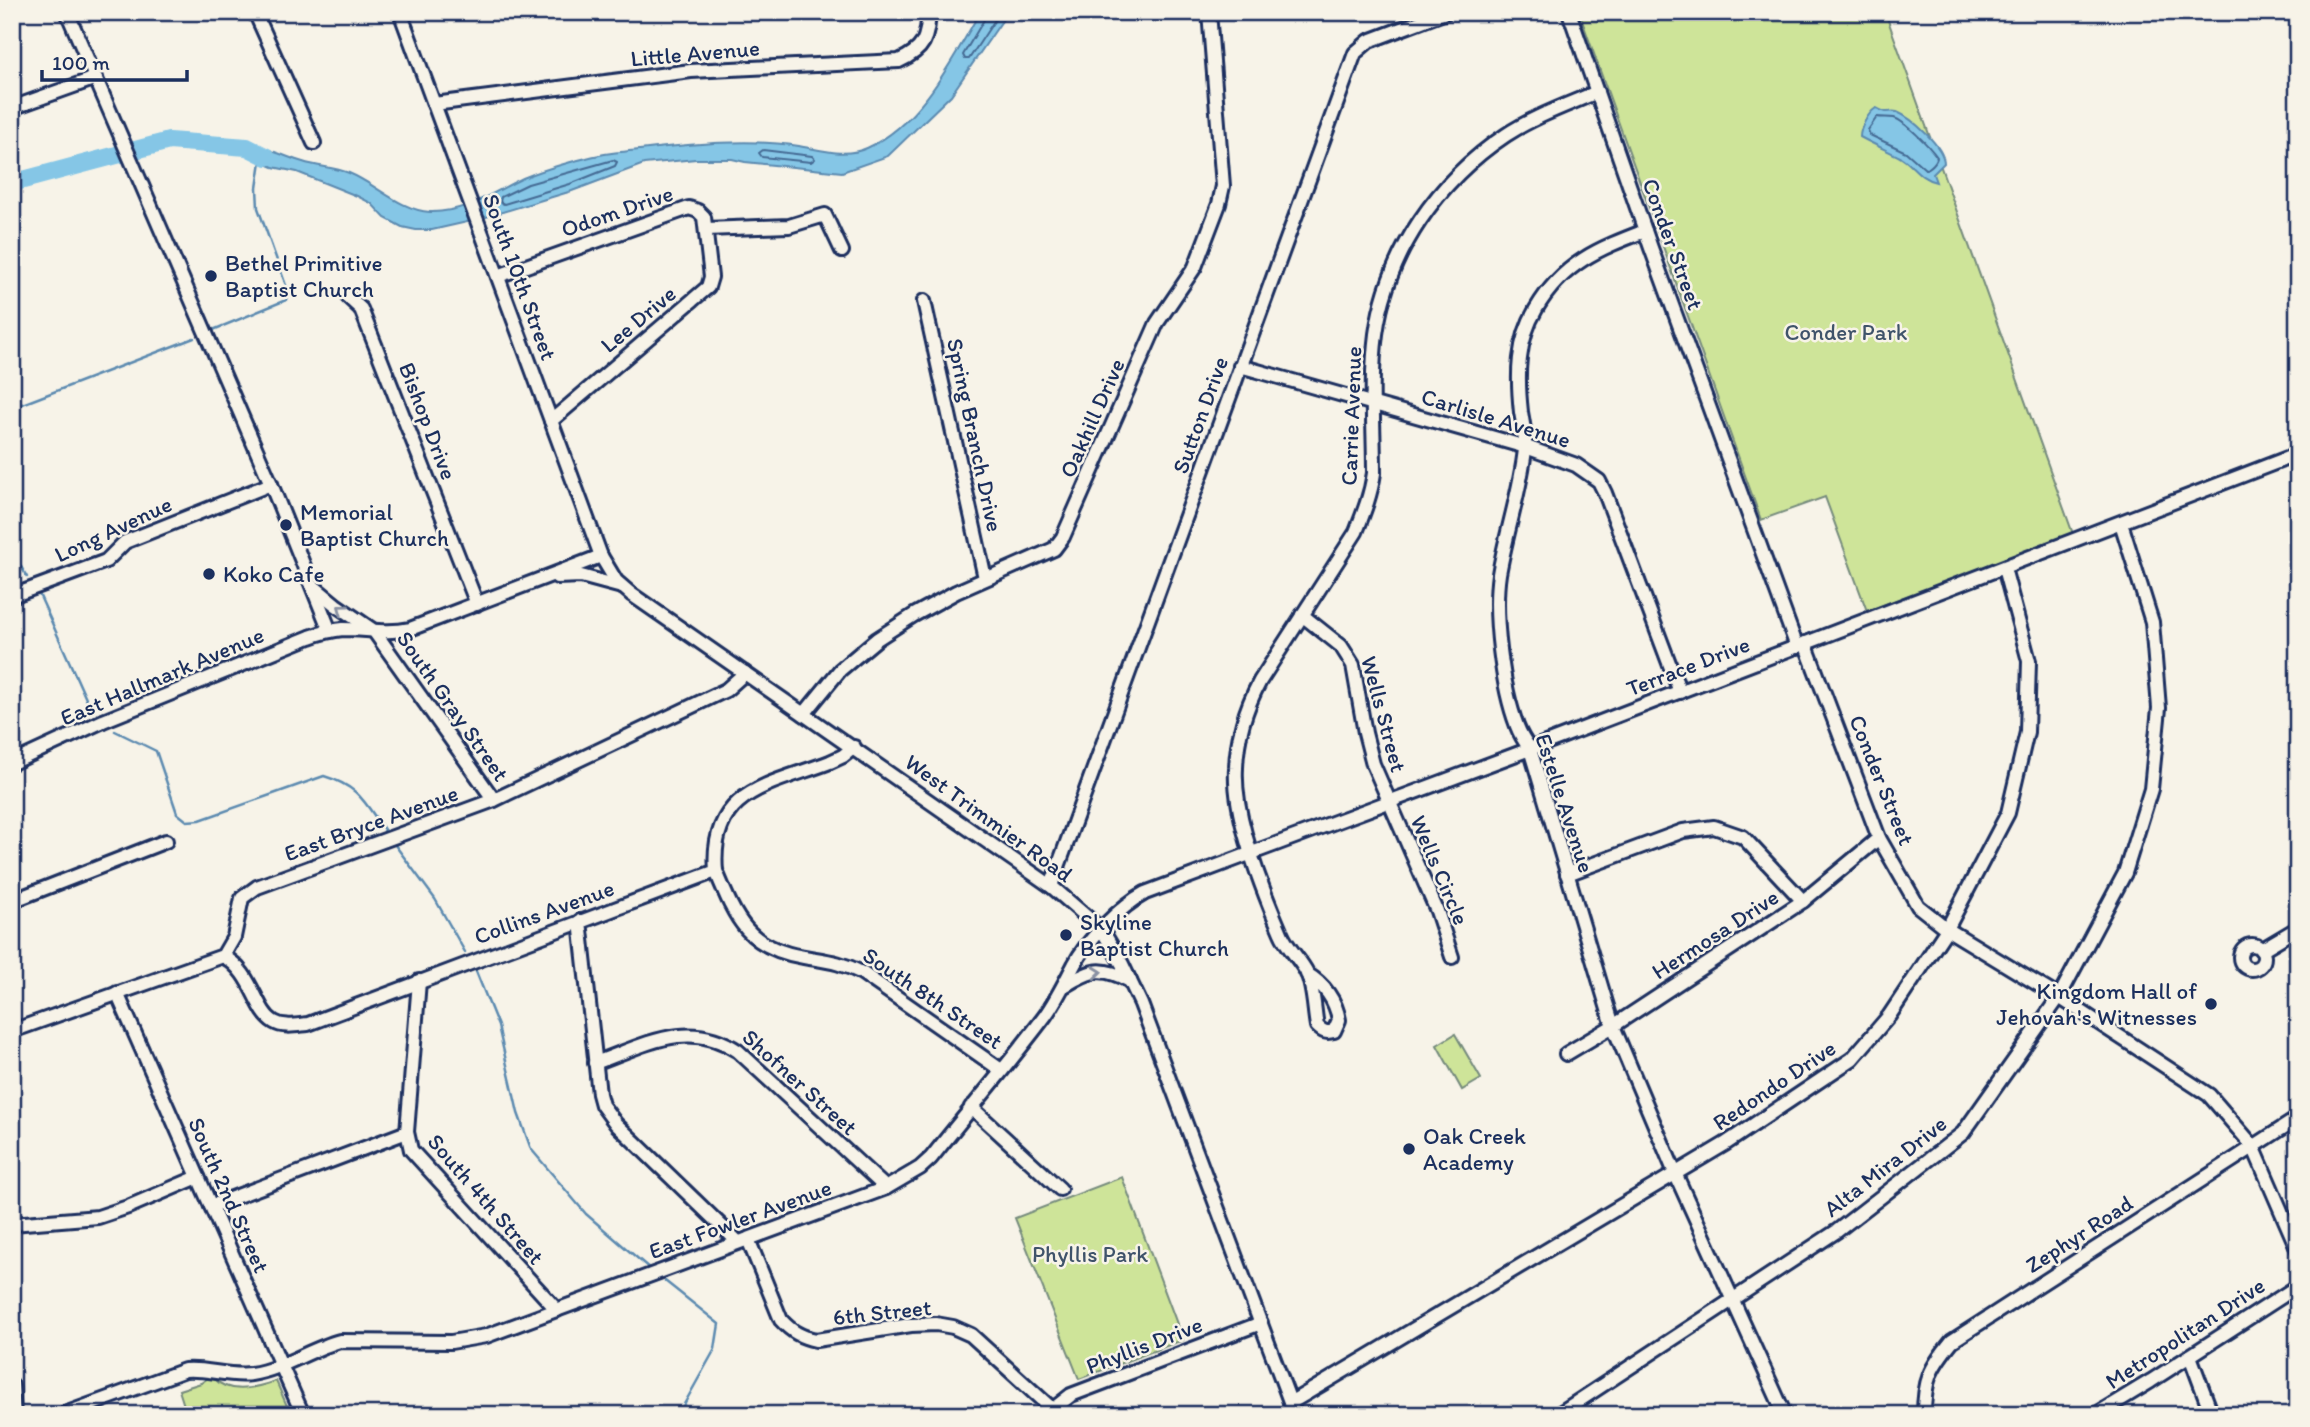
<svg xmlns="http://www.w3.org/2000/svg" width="2310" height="1427" viewBox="0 0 2310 1427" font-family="Itim,sans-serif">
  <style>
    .green { fill: #cee499; stroke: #748a7c; stroke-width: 2 }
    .water { fill: #85c6e6; stroke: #5b8ab0; stroke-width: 2 }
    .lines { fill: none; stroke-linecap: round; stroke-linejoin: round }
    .shore { stroke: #456b94; stroke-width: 2 }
    .stream { stroke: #5b8ab0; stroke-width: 2.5 }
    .river { stroke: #85c6e6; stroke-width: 18 }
    .minor-casing { stroke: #1b2f5e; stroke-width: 18 }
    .minor { stroke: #f7f3e8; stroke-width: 12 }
    .oneway { stroke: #8991a3 }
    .poi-dot { fill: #1b2f5e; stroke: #f7f3e8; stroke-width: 2.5 }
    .labels { text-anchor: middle; stroke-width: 5; stroke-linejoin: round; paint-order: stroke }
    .street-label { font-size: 23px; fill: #1b2f5e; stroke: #f7f3e8 }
    .poi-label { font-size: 23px; fill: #1b2f5e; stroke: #f7f3e8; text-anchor: start }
    .park-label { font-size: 23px; fill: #3f536a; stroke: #f7f3e8 }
  </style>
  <rect width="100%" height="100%" fill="#f7f3e8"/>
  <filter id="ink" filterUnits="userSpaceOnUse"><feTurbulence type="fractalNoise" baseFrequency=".0143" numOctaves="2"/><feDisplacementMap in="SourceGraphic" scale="14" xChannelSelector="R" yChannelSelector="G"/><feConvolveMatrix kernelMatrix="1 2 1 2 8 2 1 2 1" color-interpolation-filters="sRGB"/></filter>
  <g filter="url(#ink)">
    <g class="green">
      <polygon points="1579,12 1885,12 2073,534 1867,611 1825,497 1761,520"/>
      <polygon points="1455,1034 1481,1079 1462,1090 1437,1045"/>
      <polygon points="1122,1177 1183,1340 1079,1379 1015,1218"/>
      <path d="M208,1378H214C229,1396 258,1387 276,1381L291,1415H187L179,1390L201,1383Z"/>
    </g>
    <g class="water">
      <path d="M980,12H1008L951,95L888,156L842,172L745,162L732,159H696L644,164L572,191L476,220L432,230H416L402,227L385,218L371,203L357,196L297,172L273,167L255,159L247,147C267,146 285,157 303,162C318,167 334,167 349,173C376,184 400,210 430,212C465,213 493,192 523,178C547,168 594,154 620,152C678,146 741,137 799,146C821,150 845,158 867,148C921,123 951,62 980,12Z"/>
      <path d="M1876,108C1879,109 1882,111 1886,112C1890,112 1893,111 1897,112C1912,118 1944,147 1944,163L1933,174L1936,182C1918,178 1913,164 1900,157C1886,150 1873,144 1860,137C1860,128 1868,113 1876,108Z"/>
    </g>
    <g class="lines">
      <g class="shore">
        <polyline points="986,12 985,18 963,55 965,59 969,59 1000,12"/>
        <path d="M1877,117C1882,118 1889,117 1894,118C1905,121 1930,147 1937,157C1937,161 1930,169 1925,169L1906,152L1870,135L1868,130Z"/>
        <polygon points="763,150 812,156 815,159 811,162 762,157 759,153"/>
        <polygon points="613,160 617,162 615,166 570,184 504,204 500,202 501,197 528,184"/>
      </g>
      <g class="stream">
        <polyline points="213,330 286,300 288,291 258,208 257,188 261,161"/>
        <polyline points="12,408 194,338"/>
        <polyline points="12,551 27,577"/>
        <polyline points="39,594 91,710"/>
        <path d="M115,731L156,751L177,813L187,821L200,820L324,776C360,787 364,802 385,831"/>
        <polyline points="395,845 435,899 465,952"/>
        <polyline points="475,969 498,1026 518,1113 531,1149 586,1214 650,1269"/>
        <polyline points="665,1281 719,1324 715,1349 678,1415"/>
      </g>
      <polyline class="river" points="12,183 169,141 247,147 267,157"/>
      <g class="minor-casing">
        <g id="minor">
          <polyline points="67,12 271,484 330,631"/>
          <polyline points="255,12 314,143"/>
          <polyline points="400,12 601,556 616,581 631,594 1051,886 1102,930 1122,964 1141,1004 1295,1415"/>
          <polyline points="1569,12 1651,248 1797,647"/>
          <path d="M434,104L691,71L899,61C925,49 927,39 929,12"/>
          <polyline points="12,108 96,78"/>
          <polyline points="706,229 789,226 825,215 842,251"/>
          <path d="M1645,231C1598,249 1563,263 1536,309C1517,341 1517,376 1521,412C1523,424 1526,437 1525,449C1521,489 1506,533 1499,574C1493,614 1502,687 1517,726C1520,734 1525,742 1530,749L1613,1026L1675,1173L1785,1415"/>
          <polyline points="498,276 689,208 698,211 704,217 711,277 708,287 551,421"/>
          <polyline points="348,297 361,309 477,604"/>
          <polyline points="924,301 985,578"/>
          <polyline points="1240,366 1526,447 1576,465 1599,481 1605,493 1680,692"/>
          <polyline points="557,577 581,576 622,587"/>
          <polyline points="313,586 336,605 374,631 494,800"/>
          <polyline points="12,596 106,561 125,542 271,484"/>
          <polyline points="1302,615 1341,646 1353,665 1365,733 1373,764 1437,911 1452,957"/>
          <polyline points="1805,643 1879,838 1918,906 1947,929 2059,997 2209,1095 2253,1146 2298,1250"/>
          <polyline points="804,714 840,670 877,639 914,615 956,592 1054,549 1063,537 1157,323 1195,267 1219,204 1223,186 1209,12"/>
          <path d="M12,763L103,721L310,637C321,633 332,630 343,629C366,629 388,634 410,629L601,556"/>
          <path d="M716,871C736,920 748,948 804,957C827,961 841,962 862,973L1001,1070"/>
          <polyline points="1567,874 1683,831 1714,827 1743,837 1803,901"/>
          <polyline points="1051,886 1355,53 1369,41 1446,12"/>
          <polyline points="12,901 166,841"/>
          <polyline points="580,921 599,1094 602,1105 616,1124 738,1242"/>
          <circle cx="2252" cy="957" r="12"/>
          <polyline points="2261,950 2298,928"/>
          <path d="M223,956C253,972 255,1011 274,1022C284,1028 297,1025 308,1024L716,871C709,790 770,785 830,762L843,756L854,747"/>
          <path d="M1307,974C1324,984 1336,1001 1339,1020L1334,1031C1326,1033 1323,1032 1317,1026C1314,1010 1314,988 1307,973C1300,959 1287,948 1281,933C1262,889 1233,816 1236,768C1237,738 1246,707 1260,681L1356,532C1364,512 1371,494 1374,473C1374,427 1370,380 1376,334C1387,253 1438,180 1506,135C1533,117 1567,105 1597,92"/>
          <polyline points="419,981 407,1132 411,1150 557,1310"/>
          <path d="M1066,985C1092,969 1102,966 1130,981"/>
          <polyline points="117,993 303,1415"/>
          <polyline points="12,1031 223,956 234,937 242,898 257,887 494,800 726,690 745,673"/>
          <polyline points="1566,1054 1613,1026 1803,901 1879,838"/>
          <path d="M595,1063C645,1045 689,1018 738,1051L886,1188"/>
          <polyline points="971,1107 1060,1189"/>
          <polyline points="211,1206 407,1132"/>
          <polyline points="12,1224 98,1217 128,1207 198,1177"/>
          <path d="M748,1239L781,1320C792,1332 801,1337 816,1340L911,1325L936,1324L953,1327L971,1335L1052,1409"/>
          <polyline points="2190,1356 2212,1415"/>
          <polyline points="12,1385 14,1415"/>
          <polyline points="1290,1403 1725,1144 1852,1059 1889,1016 1947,929 2008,813 2027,732 2029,661 2004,568"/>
          <polyline points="1047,1414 1071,1395 1261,1323"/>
          <path d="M62,1415L185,1370C207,1368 229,1377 251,1374C283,1369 310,1349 340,1341L451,1342L486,1336L886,1188L920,1168L931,1158C969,1110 1009,1064 1045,1016C1057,999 1065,982 1074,965C1086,941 1121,906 1145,893L1530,749L2298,454"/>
          <polyline points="1557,1415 1837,1231 1963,1133 2059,997 2125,873 2151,789 2159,708 2152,622 2121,523"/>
          <path d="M1924,1415C1924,1380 1930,1368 1952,1341L2298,1118"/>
          <polyline points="2095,1415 2151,1381 2298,1286"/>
        </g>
      </g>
      <use href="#minor" class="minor"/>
    </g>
    <defs><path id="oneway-chevron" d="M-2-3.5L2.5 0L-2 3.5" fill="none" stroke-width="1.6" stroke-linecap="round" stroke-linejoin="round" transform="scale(1.75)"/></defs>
    <g class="oneway">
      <use href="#oneway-chevron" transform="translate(342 609) rotate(-144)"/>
      <use href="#oneway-chevron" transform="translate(1097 972) rotate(-6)"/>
    </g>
  </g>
  <g class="poi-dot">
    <circle cx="211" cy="276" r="7"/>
    <circle cx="286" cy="525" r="7"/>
    <circle cx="209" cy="574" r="7"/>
    <circle cx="1066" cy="935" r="7"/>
    <circle cx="2211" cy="1004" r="7"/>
    <circle cx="1409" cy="1149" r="7"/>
  </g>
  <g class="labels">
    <g class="street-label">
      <text transform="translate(695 53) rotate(-5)" y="8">Little Avenue</text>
      <text transform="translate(617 211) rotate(-19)" y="8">Odom Drive</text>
      <text transform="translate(1673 244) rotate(70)" y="8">Conder Street</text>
      <text transform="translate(520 277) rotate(70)" y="8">South 10th Street</text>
      <text transform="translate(638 319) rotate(-40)" y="8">Lee Drive</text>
      <text transform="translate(1200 415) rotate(-70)" y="8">Sutton Drive</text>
      <text transform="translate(1351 416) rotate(-88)" y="8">Carrie Avenue</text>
      <text transform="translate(1092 418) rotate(-66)" y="8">Oakhill Drive</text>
      <text transform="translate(1496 418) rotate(17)" y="8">Carlisle Avenue</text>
      <text transform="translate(428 421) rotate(69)" y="8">Bishop Drive</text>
      <text transform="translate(975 435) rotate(78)" y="8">Spring Branch Drive</text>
      <text transform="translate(113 529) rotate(-25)" y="8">Long Avenue</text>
      <text transform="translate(1688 666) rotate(-21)" y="8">Terrace Drive</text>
      <text transform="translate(162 676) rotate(-23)" y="8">East Hallmark Avenue</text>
      <text transform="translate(453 706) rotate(55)" y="8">South Gray Street</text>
      <text transform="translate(1384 714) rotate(75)" y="8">Wells Street</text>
      <text transform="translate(1882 780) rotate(68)" y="8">Conder Street</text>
      <text transform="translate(1565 803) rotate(72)" y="8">Estelle Avenue</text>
      <text transform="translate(989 818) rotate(36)" y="8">West Trimmier Road</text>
      <text transform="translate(371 823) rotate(-20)" y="8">East Bryce Avenue</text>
      <text transform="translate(1440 870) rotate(67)" y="8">Wells Circle</text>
      <text transform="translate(544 912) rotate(-20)" y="8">Collins Avenue</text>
      <text transform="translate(1715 934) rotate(-33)" y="8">Hermosa Drive</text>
      <text transform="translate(933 998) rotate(34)" y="8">South 8th Street</text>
      <text transform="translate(800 1082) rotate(42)" y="8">Shofner Street</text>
      <text transform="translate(1774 1085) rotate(-34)" y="8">Redondo Drive</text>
      <text transform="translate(1885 1166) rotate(-38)" y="8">Alta Mira Drive</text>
      <text transform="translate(229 1195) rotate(66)" y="8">South 2nd Street</text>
      <text transform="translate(486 1199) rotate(49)" y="8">South 4th Street</text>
      <text transform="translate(740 1219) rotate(-20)" y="8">East Fowler Avenue</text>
      <text transform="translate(2079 1234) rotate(-33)" y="8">Zephyr Road</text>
      <text transform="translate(882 1312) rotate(-6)" y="8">6th Street</text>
      <text transform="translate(2185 1333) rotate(-33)" y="8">Metropolitan Drive</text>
      <text transform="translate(1144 1345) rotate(-21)" y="8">Phyllis Drive</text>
    </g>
    <g class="poi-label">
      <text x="225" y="271">Bethel Primitive<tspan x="225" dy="26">Baptist Church</tspan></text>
      <text x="300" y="520">Memorial<tspan x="300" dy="26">Baptist Church</tspan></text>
      <text x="223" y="582">Koko Cafe</text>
      <text x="1080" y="930">Skyline<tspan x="1080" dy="26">Baptist Church</tspan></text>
      <text x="2197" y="999" text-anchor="end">Kingdom Hall of<tspan x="2197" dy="26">Jehovah's Witnesses</tspan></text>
      <text x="1423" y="1144">Oak Creek<tspan x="1423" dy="26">Academy</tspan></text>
    </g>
    <g class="park-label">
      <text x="1846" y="340">Conder Park</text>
      <text x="1090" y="1262">Phyllis Park</text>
    </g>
  </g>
  <rect width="2310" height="1427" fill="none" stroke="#f7f3e8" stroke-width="42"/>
  <rect x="21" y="21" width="2268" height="1385" fill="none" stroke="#1b2f5e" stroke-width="2.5" filter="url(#ink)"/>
  <path d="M42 70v10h145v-10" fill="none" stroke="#1b2f5e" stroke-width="3.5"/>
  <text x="52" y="70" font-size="21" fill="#1b2f5e" stroke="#f7f3e8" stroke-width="5" paint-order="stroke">100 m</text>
</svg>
